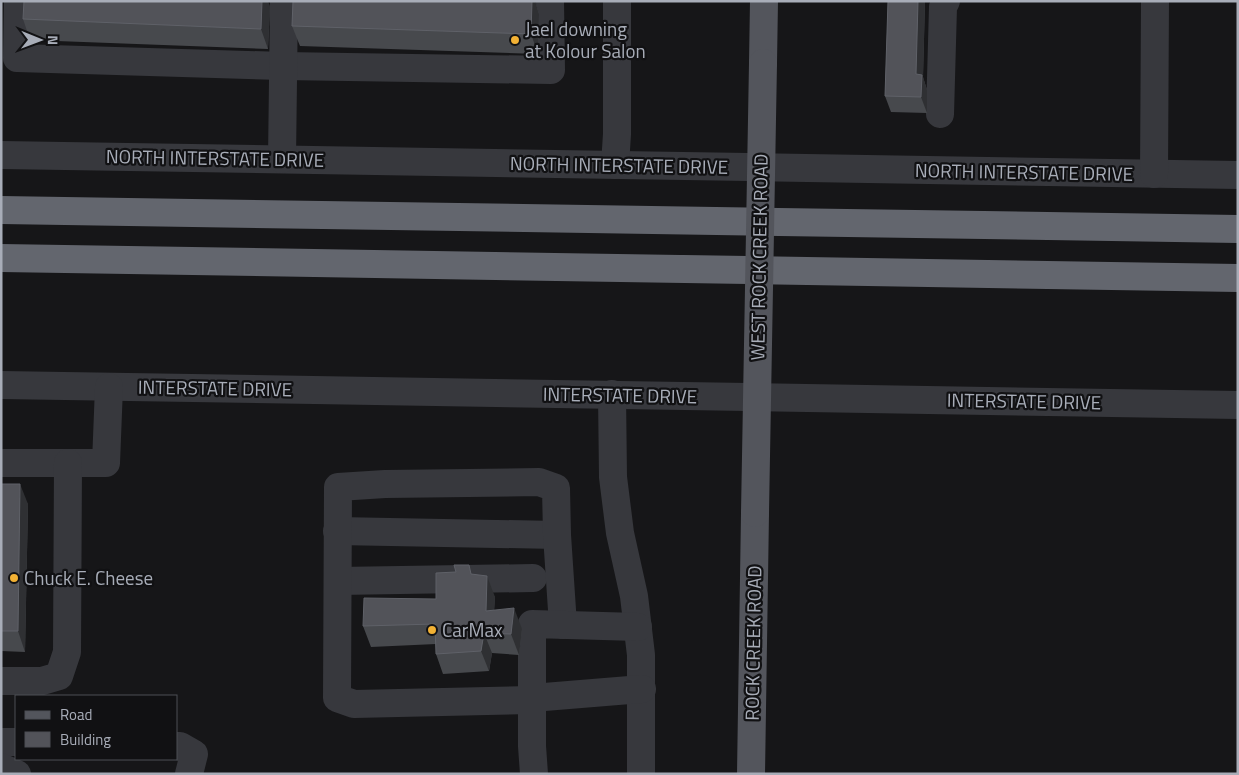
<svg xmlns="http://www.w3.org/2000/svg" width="1239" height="775" viewBox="0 0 1239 775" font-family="'Titillium Web',sans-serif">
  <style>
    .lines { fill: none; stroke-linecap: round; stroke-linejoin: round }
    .minor { stroke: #37383d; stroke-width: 28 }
    .major { stroke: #53555c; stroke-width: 28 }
    .highway { stroke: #63666e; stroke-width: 28 }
    .major-bridge { stroke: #53555c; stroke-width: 28 }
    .wall { fill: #47494d }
    .shaded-wall { fill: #2f3033 }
    .building { fill: #525359; stroke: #5f6168 }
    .poi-dot { fill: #f2b134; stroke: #111113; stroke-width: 2 }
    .labels { text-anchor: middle; stroke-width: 4.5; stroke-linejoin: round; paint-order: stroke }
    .poi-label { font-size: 19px; fill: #a8adb8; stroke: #111113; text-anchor: start }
    .street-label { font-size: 19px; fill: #a8adb8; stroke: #111113 }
  </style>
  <rect width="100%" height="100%" fill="#161618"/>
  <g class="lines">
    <g class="minor">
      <polyline points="18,1 17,58 283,66 551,70 550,1"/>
      <polyline points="940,114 943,7 946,1"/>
      <polyline points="1,155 1238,175"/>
      <polyline points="282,159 284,1"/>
      <polyline points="615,165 617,134 617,1"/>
      <polyline points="1154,174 1155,1"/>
      <polyline points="1,385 1238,405"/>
      <polyline points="612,394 613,477 620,533 634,596 641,655 641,774"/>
      <polyline points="1,463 106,463 109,387"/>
      <polyline points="337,531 557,535"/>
      <polyline points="338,581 533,578"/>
      <polyline points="563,625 557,535 556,488 539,482 385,484 338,487 337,698 354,704 531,700 532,698 642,689"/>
      <polyline points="1,681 42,681 59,676 67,652 68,463"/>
      <polyline points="1,742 16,742"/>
      <polyline points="176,746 180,746 194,754 189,774"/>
      <polyline points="1,767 17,774"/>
      <polyline points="534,774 532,746 532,624 638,627"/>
    </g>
    <g class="major">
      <polyline points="763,63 764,1"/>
      <polyline points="751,774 755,513"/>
    </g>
    <g class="highway">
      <polyline points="1,210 1238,229"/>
      <polyline points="1,258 1238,278"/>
    </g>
    <polyline class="major-bridge" points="755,513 763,63"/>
  </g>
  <g class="wall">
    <polygon points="293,1 535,1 539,14 538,54 300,46 292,26"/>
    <polygon points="888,1 925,1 923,77 927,90 927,113 891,112 885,96"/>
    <polygon points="270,6 268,49 30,40 23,19"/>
    <polygon points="1,484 28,504 25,652 1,651"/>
    <polygon points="472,574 495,597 494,610 522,629 519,655 492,653 489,671 443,674 436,654 436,644 371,647 363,626 436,599"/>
  </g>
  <g class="shaded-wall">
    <polygon points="262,1 268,1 270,6 268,49 261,29"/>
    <polygon points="532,1 535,1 539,14 538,54 531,34"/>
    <polygon points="918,1 925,1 923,77 927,90 927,113 921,97 916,74"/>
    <polygon points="20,484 28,504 25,652 18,631"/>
    <polygon points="487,576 495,597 493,632 486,611"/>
    <polygon points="514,608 522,629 519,655 511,634"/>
    <polygon points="484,633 492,653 489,671 481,651"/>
  </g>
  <g class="building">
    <polygon points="24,1 262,1 261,29 23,19"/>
    <polygon points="293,1 532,1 531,34 292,26"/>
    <polygon points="888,1 918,1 916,74 922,75 921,97 885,96"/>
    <polygon points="1,484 20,484 18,631 1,631"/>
    <polygon points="454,565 469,565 471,574 487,576 486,611 514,608 511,634 484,633 481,651 436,654 435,624 363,626 364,598 436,599 436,573 456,572"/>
  </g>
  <g class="poi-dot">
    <circle cx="515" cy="40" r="5"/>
    <circle cx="14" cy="578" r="5"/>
    <circle cx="432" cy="630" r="5"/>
  </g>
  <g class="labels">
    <g class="poi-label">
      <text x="525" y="36">Jael downing<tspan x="525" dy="22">at Kolour Salon</tspan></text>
      <text x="24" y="585">Chuck E. Cheese</text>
      <text x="442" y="637">CarMax</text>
    </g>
    <g class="street-label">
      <text transform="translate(215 158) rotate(1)" y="7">NORTH INTERSTATE DRIVE</text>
      <text transform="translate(619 165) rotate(1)" y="7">NORTH INTERSTATE DRIVE</text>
      <text transform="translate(1024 172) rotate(1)" y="7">NORTH INTERSTATE DRIVE</text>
      <text transform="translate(759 257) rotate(-89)" y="7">WEST ROCK CREEK ROAD</text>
      <text transform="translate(215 388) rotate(1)" y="7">INTERSTATE DRIVE</text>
      <text transform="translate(620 395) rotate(1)" y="7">INTERSTATE DRIVE</text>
      <text transform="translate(1024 401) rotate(1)" y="7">INTERSTATE DRIVE</text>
      <text transform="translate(753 643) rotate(-89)" y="7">ROCK CREEK ROAD</text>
    </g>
  </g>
  <rect width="1239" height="775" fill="none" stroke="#a8adb8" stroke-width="5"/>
  <rect x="15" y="695" width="162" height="65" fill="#111113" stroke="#4d4f55"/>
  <rect x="25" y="711" width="25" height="8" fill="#53555c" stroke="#4d4f55"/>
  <text x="60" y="720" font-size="15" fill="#a8adb8">Road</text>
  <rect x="25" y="732" width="25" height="15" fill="#525359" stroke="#4d4f55"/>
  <text x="60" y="745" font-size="15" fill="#a8adb8">Building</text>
  <g transform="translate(40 40) rotate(91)" stroke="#111113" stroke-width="4" paint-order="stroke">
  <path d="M0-4L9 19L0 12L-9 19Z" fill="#a8adb8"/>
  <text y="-8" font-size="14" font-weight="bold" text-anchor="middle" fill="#a8adb8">N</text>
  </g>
</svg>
